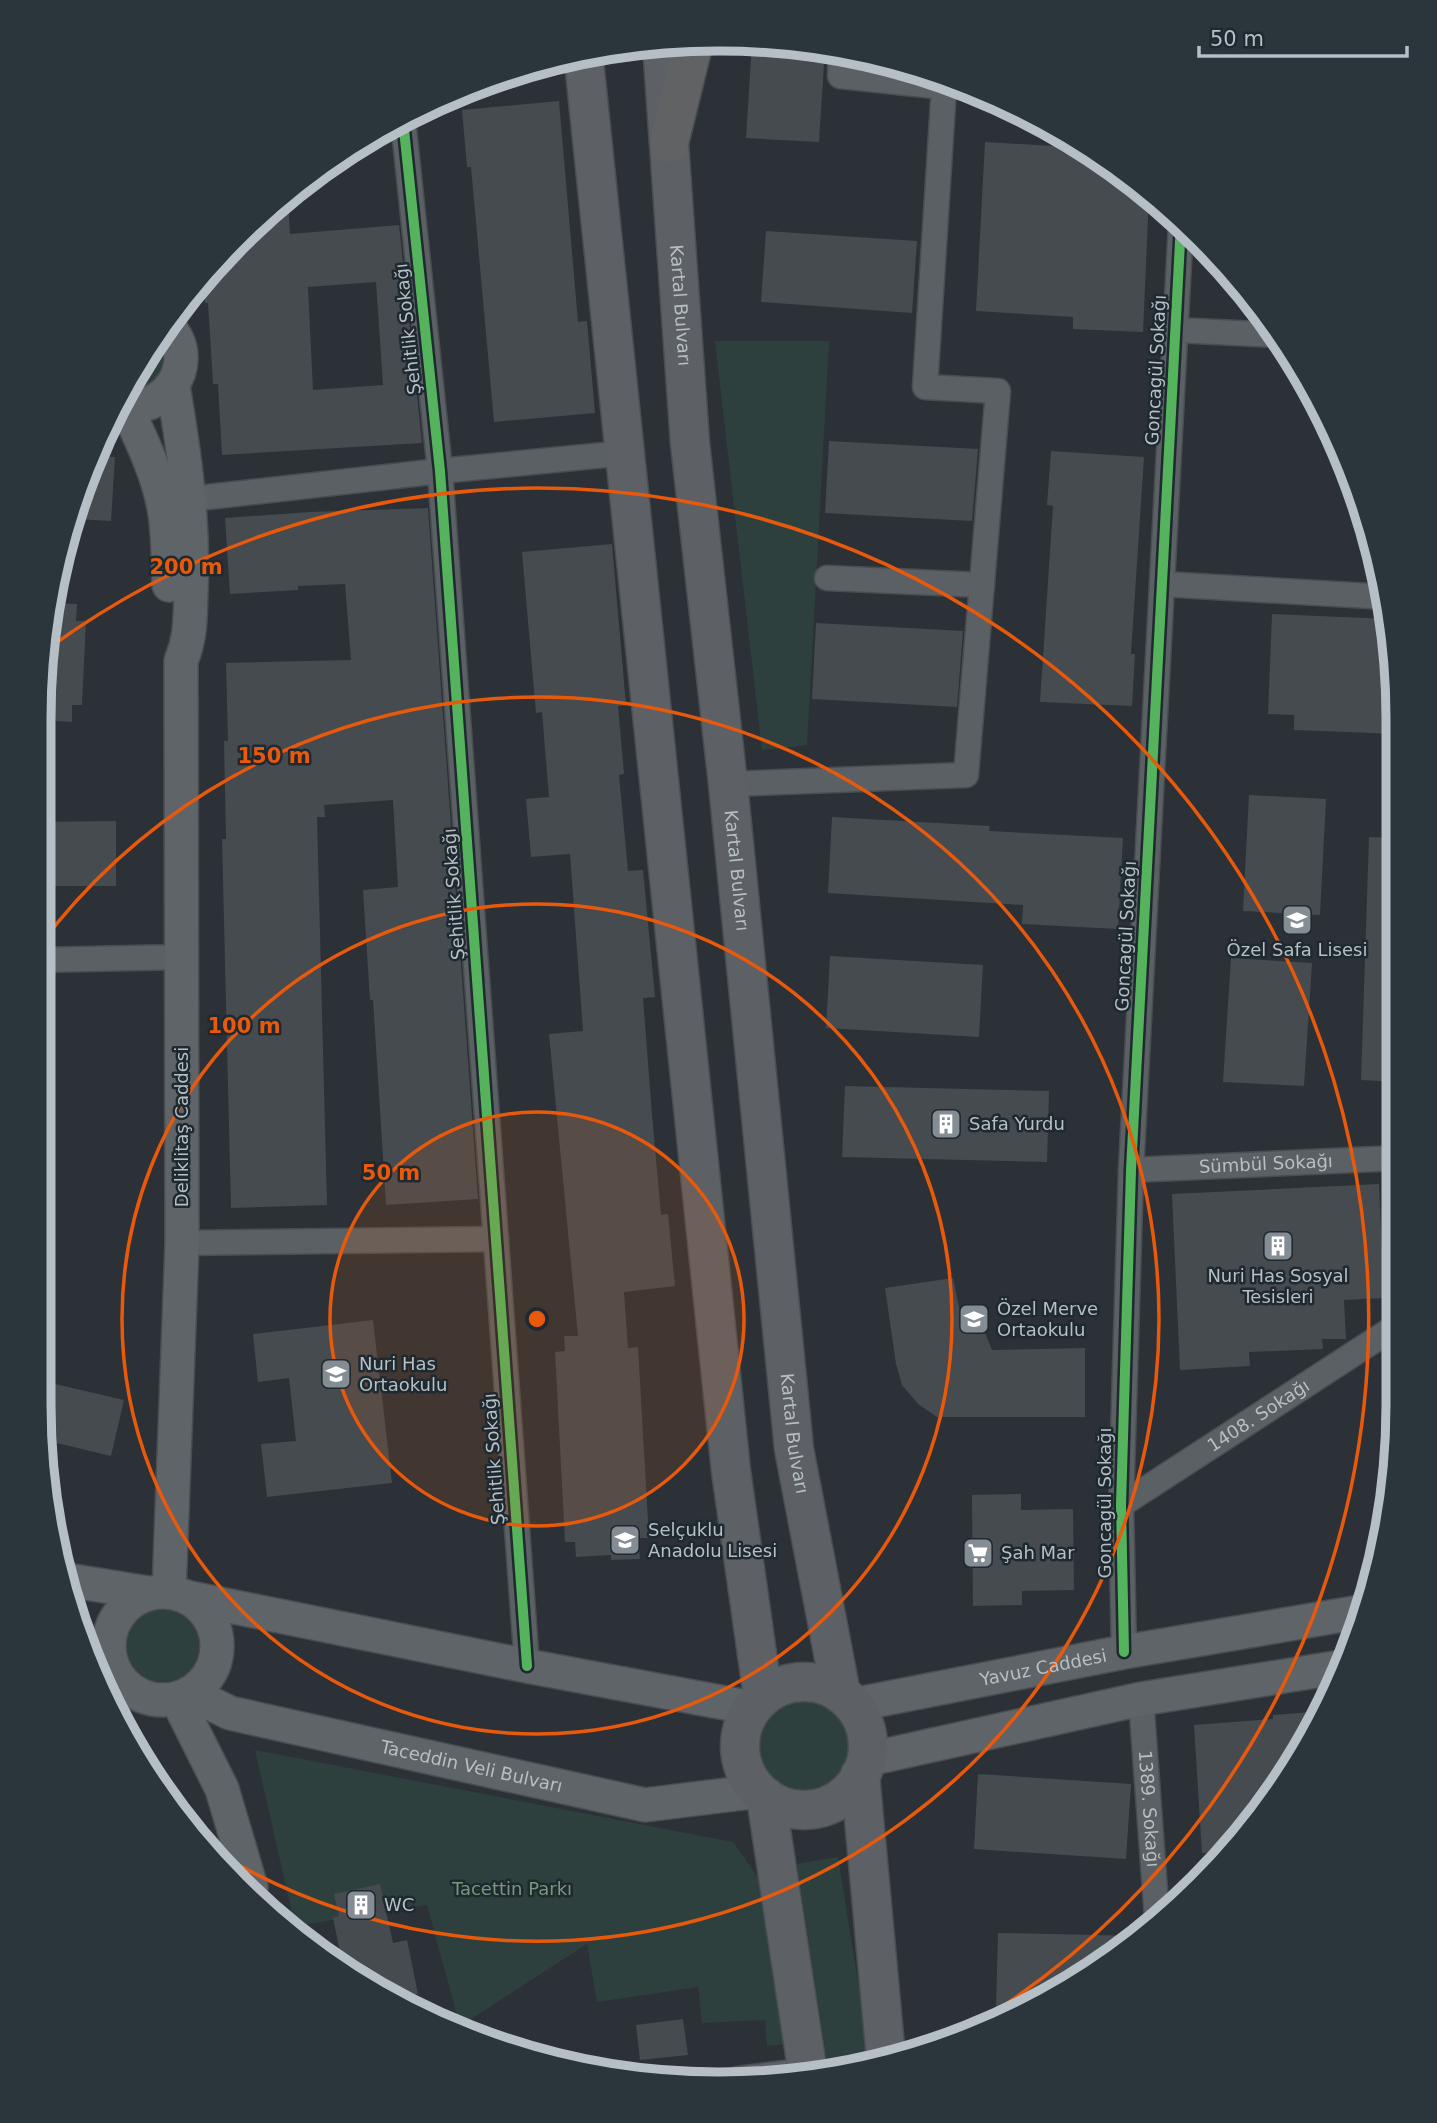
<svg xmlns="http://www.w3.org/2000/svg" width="1437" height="2123" viewBox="0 0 1437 2123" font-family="'DejaVu Sans',sans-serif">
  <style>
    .green { fill: #2e403e }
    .building { fill: #454b4f; fill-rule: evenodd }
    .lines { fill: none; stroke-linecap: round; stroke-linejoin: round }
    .street-casing { stroke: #494d51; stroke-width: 27 }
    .secondary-casing { stroke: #494d51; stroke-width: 36 }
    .primary-casing { stroke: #494e53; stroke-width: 41 }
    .highway-casing { stroke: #484d51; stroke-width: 41 }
    .street { stroke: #5b6064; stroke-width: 24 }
    .secondary { stroke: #5f6468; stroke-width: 33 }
    .primary { stroke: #5d6166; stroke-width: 38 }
    .highway { stroke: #606264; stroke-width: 38 }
    .cycleway-casing { stroke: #1f2930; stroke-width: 15 }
    .cycleway { stroke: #56b35d; stroke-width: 10 }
    .ring { fill: none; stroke: #e8590c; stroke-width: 3.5 }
    .labels { text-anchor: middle; stroke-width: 5; stroke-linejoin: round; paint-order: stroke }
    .street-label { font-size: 18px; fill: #b6bfc6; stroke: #1f2930 }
    .poi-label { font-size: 18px; fill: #b6bfc6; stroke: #1f2930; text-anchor: start }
    .park-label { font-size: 18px; fill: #779979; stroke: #1f2930 }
    .rim { fill: none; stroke: #b6bfc6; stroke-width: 9 }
    .centre { fill: #e8590c; stroke: #1f2930; stroke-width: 3.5 }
    .ring-label { font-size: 21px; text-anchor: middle; font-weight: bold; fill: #e8590c; stroke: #1f2930; stroke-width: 5; stroke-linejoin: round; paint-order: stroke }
  </style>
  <rect width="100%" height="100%" fill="#2b3136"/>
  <g class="green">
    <polygon points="715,341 829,341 807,745 762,750"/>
    <polygon points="162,343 167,359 157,380 142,387 132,386"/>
    <circle cx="163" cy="1646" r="36"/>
    <circle cx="804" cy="1746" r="44"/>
    <polygon points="255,1750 733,1842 759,1879 796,2043 767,2046 765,2020 702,2023 698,1987 597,2002 587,1944 460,2026 427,1905 295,1926"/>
    <polygon points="838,1857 871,2064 852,2071 829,2073 797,1864"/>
  </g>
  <g class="building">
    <polygon points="752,42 825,49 819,142 746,138"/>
    <polygon points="559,101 578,322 587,321 595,413 494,422 471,167 467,167 462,110"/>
    <polygon points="985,142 1086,148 1096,153 1149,196 1143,332 1073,329 1073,317 976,311"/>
    <path d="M288,196L290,234L399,225L422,443L222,455L218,384H213L208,303H205L204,284L237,238ZM376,282L383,385L313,390L308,287Z"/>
    <polygon points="766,231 917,241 912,313 761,302"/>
    <polygon points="829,441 978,449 972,521 825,513"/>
    <polygon points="1051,451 1144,457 1131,654 1135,654 1132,706 1040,702 1053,506 1047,505"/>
    <polygon points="96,456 115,457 111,521 74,519"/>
    <polygon points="428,508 478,1199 386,1205 373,1000 370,1000 363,890 398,887 393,800 324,805 325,817 317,817 327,1205 231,1208 222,839 226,839 224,741 228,741 226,663 351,660 345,584 298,586 298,590 230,594 225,518 310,512"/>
    <polygon points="612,544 626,705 618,706 624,774 619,775 628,871 643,870 655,997 643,998 652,1114 661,1215 668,1214 675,1286 624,1292 628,1348 638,1347 649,1538 638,1538 640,1559 611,1560 611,1555 576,1557 575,1542 565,1542 555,1352 565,1351 564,1336 578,1336 549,1034 583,1031 570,854 531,857 526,799 549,797 542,712 536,713 522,552"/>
    <polygon points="50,603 77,604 76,621 86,621 82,705 72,705 72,722 40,720"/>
    <polygon points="1272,614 1389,619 1398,734 1294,730 1294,715 1268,714"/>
    <polygon points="816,623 963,631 957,707 812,699"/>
    <polygon points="1249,795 1326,799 1320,915 1243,911"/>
    <polygon points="832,817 990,826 989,831 1123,838 1118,929 1022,924 1023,905 828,893"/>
    <polygon points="116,821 116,886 38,886 38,822"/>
    <polygon points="1369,837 1398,838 1398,1082 1361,1080"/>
    <polygon points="830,956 983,965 979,1037 826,1028"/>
    <polygon points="1231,958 1312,963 1304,1086 1223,1082"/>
    <polygon points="845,1086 1049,1091 1047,1162 842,1157"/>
    <polygon points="1379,1184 1384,1298 1344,1300 1346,1339 1322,1339 1323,1349 1249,1352 1250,1366 1180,1370 1172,1194"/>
    <polygon points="953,1278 962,1322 985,1333 992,1350 1085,1348 1085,1417 937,1417 918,1404 902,1385 896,1364 885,1288"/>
    <polygon points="373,1320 392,1483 267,1497 261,1444 296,1441 289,1378 258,1382 253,1334"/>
    <polygon points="38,1380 124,1400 111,1456 44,1440 38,1404"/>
    <polygon points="1021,1494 1021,1510 1073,1509 1074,1590 1022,1591 1022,1605 973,1606 972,1495"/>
    <polygon points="1324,1711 1223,1852 1202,1853 1194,1725 1273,1719 1273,1715"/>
    <polygon points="978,1774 1131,1784 1126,1859 974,1849"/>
    <polygon points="380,1884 393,1943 407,1940 418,1994 398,1998 343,1966 333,1918 339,1916 334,1894"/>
    <polygon points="998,1933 1054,1934 1133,1936 1058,1994 1019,2008 996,2008"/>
    <polygon points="683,2019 688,2055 640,2060 636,2025"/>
  </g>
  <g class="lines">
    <g class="street-casing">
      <g id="street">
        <polyline points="403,120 440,471 527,1666"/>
        <polyline points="1175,330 1279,335"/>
        <polyline points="190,499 440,471 625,453"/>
        <polyline points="827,578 982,585"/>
        <polyline points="1162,584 1387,597"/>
        <polyline points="728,784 966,775 998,391 925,387 944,87 840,76 841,51"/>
        <polyline points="38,960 182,957"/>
        <path id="s1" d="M1131,1170L1398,1158"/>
        <polyline points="182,1243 496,1239"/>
        <path id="s2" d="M1121,1505L1398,1325"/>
        <polyline points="1124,1652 1121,1505 1131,1170 1181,223"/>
        <path id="s3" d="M1141,1699L1157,1918"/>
        <polyline points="738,2079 807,2070"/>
      </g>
    </g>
    <g class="secondary-casing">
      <g id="secondary">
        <path d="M119,404C161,417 200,367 171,330"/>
        <path d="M126,406C140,438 156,469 163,503C169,529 168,557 169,585"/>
        <polyline points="67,1580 148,1593"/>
        <circle cx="163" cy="1646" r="54"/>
        <path d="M169,1592L182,1243L181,661C191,637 190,618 191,592C194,520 185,457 173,386"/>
        <polyline points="190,1598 527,1666 752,1708"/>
        <path id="s4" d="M190,1693L230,1713L645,1805L759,1791"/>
        <polyline points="177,1699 222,1789 251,1887"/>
        <path id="s5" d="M853,1705L1124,1652L1360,1612"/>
        <polyline points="865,1760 1141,1699 1341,1667"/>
      </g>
    </g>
    <g class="primary-casing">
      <g id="primary">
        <path id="s6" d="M662,44L690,443L728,784L794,1449L841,1694"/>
        <polyline points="583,52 731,1471 763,1696"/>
        <circle cx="804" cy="1746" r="64"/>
        <polyline points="860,1775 886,2058"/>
        <polyline points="766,1797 808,2074"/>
      </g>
    </g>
    <g class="highway-casing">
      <polyline id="highway" points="669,143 694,41"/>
    </g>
    <use href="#street" class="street"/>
    <use href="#secondary" class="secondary"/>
    <use href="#primary" class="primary"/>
    <use href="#highway" class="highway"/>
    <g class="cycleway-casing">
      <g id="cycleway">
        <polyline points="403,120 440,471 527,1666"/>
        <polyline points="1124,1652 1121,1505 1131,1170 1181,223"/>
      </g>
    </g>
    <use href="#cycleway" class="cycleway"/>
  </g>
  <circle cx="537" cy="1319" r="207" fill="#e8590c" fill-opacity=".12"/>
  <g class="ring">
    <circle cx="537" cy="1319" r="207"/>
    <circle cx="537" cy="1319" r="415"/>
    <path d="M40 945A622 622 0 1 1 221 1855"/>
    <path d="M49 648A830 830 0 1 1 977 2023"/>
  </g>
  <defs>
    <g id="school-square" transform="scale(1.575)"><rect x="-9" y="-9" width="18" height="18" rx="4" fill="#858d94" stroke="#1f2930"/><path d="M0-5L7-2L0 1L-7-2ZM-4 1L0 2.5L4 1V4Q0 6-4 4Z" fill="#fff"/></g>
    <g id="building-square" transform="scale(1.575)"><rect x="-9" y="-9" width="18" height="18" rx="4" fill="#858d94" stroke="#1f2930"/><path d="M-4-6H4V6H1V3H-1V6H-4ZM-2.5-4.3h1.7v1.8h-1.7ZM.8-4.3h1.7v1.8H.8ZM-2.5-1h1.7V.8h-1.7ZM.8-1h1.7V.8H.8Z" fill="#fff"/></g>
    <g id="supermarket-square" transform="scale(1.575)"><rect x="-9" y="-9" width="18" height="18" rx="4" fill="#858d94" stroke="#1f2930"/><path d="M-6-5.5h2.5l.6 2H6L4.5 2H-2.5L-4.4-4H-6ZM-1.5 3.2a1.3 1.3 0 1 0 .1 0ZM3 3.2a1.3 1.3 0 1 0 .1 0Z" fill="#fff"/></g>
  </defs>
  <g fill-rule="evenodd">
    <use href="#school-square" x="1297" y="920"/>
    <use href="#building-square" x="946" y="1124"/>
    <use href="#building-square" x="1278" y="1246"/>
    <use href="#school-square" x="974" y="1319"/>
    <use href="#school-square" x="336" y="1374"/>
    <use href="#school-square" x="625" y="1540"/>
    <use href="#supermarket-square" x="978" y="1553"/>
    <use href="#building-square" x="361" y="1905"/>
  </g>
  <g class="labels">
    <g class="street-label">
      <text dy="6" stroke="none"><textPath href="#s6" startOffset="262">Kartal Bulvarı</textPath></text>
      <text transform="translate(408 329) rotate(-96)" y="6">Şehitlik Sokağı</text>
      <text transform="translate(1156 370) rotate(-87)" y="6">Goncagül Sokağı</text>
      <text dy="6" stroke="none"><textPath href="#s6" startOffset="830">Kartal Bulvarı</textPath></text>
      <text transform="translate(454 894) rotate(-94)" y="6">Şehitlik Sokağı</text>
      <text transform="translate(1126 936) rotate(-87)" y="6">Goncagül Sokağı</text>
      <text transform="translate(182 1127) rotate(-90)" y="6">Deliklitaş Caddesi</text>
      <text dy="6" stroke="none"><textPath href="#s1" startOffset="135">Sümbül Sokağı</textPath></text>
      <text dy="6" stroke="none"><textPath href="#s2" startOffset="164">1408. Sokağı</textPath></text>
      <text dy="6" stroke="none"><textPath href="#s6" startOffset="1396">Kartal Bulvarı</textPath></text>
      <text transform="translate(494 1459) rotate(-94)" y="6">Şehitlik Sokağı</text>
      <text transform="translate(1105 1503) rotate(-90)" y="6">Goncagül Sokağı</text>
      <text dy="6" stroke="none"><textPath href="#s5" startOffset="194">Yavuz Caddesi</textPath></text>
      <text dy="6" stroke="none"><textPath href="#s4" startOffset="292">Taceddin Veli Bulvarı</textPath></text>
      <text dy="6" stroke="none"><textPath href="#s3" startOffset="110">1389. Sokağı</textPath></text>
    </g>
    <g class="poi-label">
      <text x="1297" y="956" text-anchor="middle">Özel Safa Lisesi</text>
      <text x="969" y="1130">Safa Yurdu</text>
      <text x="1278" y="1282" text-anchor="middle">Nuri Has Sosyal<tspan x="1278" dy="21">Tesisleri</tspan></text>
      <text x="997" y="1315">Özel Merve<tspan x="997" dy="21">Ortaokulu</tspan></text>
      <text x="359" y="1370">Nuri Has<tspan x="359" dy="21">Ortaokulu</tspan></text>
      <text x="648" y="1536">Selçuklu<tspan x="648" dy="21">Anadolu Lisesi</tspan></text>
      <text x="1001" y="1559">Şah Mar</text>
      <text x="384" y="1911">WC</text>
    </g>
    <g class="park-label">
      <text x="512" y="1895">Tacettin Parkı</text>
    </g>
  </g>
  <path d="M0 0H1437V2123H0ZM718 51H719A667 667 0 0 1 1386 718V1405A667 667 0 0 1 719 2072H718A667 667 0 0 1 51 1405V718A667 667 0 0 1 718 51Z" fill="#2b353c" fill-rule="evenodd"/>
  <path class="rim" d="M718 51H719A667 667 0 0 1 1386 718V1405A667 667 0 0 1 719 2072H718A667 667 0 0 1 51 1405V718A667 667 0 0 1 718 51Z"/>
  <circle cx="537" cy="1319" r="10" class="centre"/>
  <g class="ring-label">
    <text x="186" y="574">200 m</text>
    <text x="274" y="763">150 m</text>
    <text x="244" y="1033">100 m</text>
    <text x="391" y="1180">50 m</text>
  </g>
  <path d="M1199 46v10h208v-10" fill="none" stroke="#b6bfc6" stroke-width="3.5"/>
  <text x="1210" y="46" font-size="21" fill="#b6bfc6" stroke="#1f2930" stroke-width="5" paint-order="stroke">50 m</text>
</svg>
